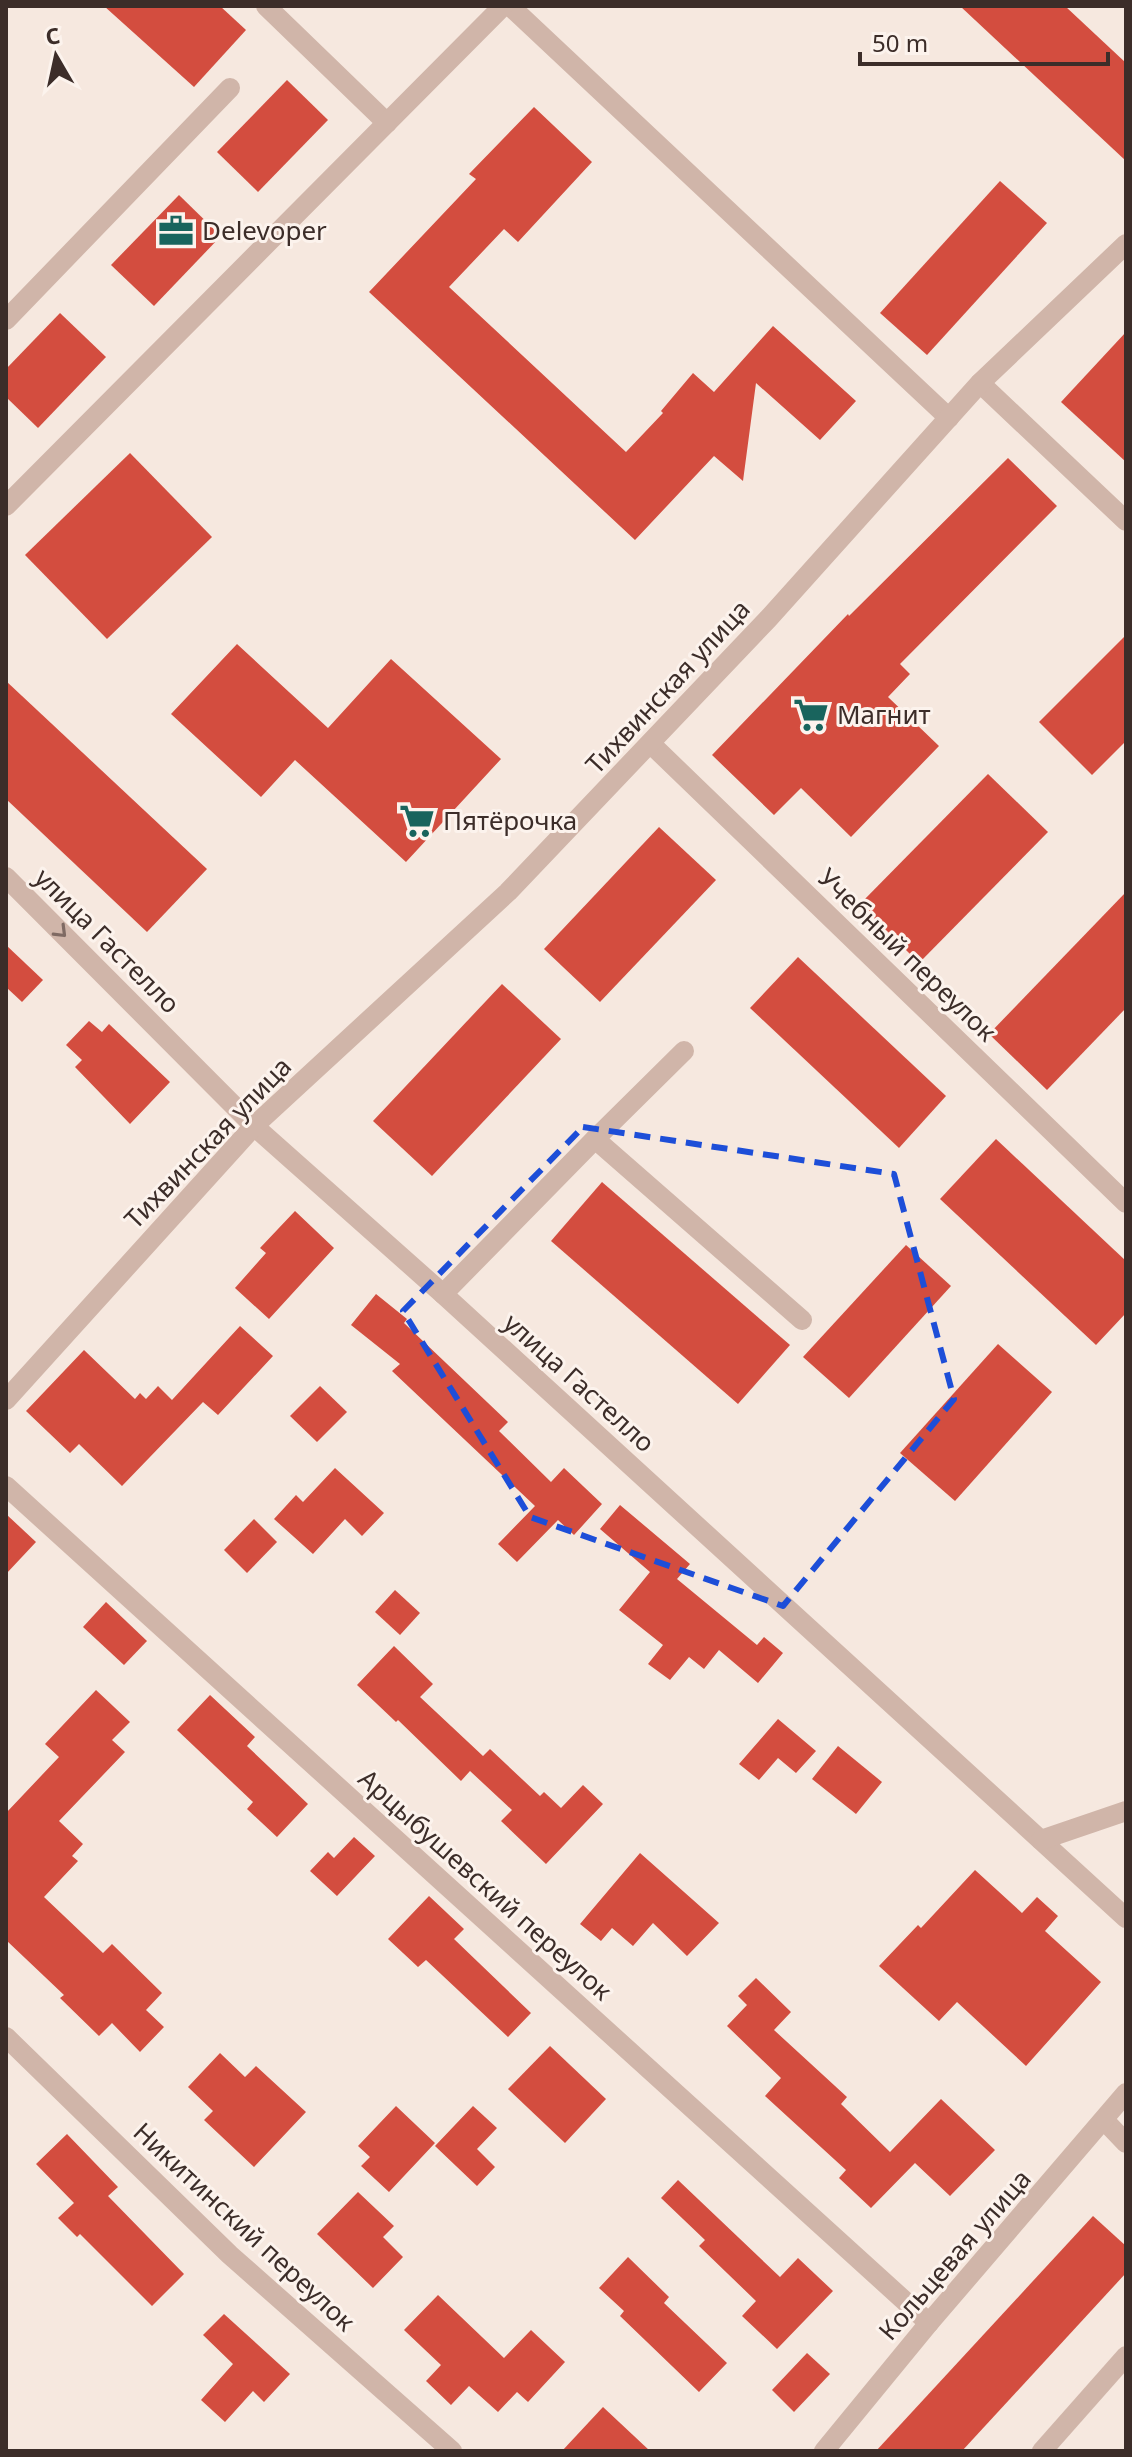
<svg xmlns="http://www.w3.org/2000/svg" width="1132" height="2457" viewBox="0 0 1132 2457" font-family="'Noto Sans',sans-serif">
  <style>
    .building { fill: #d34d3f }
    .lines { fill: none; stroke-linecap: round; stroke-linejoin: round }
    .minor { stroke: #d0b5a9; stroke-width: 20 }
    .oneway { stroke: #7f6a63 }
    .marked { fill: none; stroke: #1d4ed8; stroke-width: 6; stroke-dasharray: 16 10; stroke-linejoin: round }
    .labels { text-anchor: middle; stroke-width: 6; stroke-linejoin: round; paint-order: stroke }
    .poi-label { font-size: 26px; fill: #3c2d29; stroke: #fcf3ed; text-anchor: start }
    .street-label { font-size: 26px; fill: #3c2d29; stroke: #fcf3ed }
  </style>
  <rect width="100%" height="100%" fill="#f6e8df"/>
  <g class="building">
    <polygon points="104,6 220,6 246,30 194,87"/>
    <polygon points="960,6 1065,6 1126,63 1126,161"/>
    <polygon points="287,80 328,120 258,192 217,152"/>
    <polygon points="534,107 592,162 518,242 504,229 449,287 626,452 663,413 661,411 693,373 714,392 773,326 856,401 820,440 756,383 743,481 714,456 635,540 369,292 476,179 469,174"/>
    <polygon points="1000,181 1047,223 927,355 880,313"/>
    <polygon points="179,195 221,236 154,306 111,265"/>
    <polygon points="60,313 106,357 38,428 6,397 6,369"/>
    <polygon points="1126,332 1126,462 1061,402"/>
    <polygon points="130,453 212,537 107,639 25,555"/>
    <polygon points="1008,458 1057,506 900,664 910,674 888,697 939,746 851,837 801,788 774,815 712,755 848,614 849,616"/>
    <polygon points="1126,635 1126,741 1092,775 1039,722"/>
    <polygon points="237,644 328,728 391,659 501,759 406,862 295,760 261,797 171,714"/>
    <polygon points="6,681 207,869 147,932 6,799"/>
    <polygon points="988,774 1048,832 919,963 860,904"/>
    <polygon points="659,827 716,880 600,1002 544,949"/>
    <polygon points="1126,892 1126,1008 1047,1090 989,1034"/>
    <polygon points="6,945 43,980 22,1002 6,987"/>
    <polygon points="798,957 946,1096 899,1148 750,1008"/>
    <polygon points="502,984 561,1039 432,1176 373,1121"/>
    <polygon points="89,1021 102,1032 109,1024 170,1082 130,1124 75,1067 82,1060 66,1045"/>
    <polygon points="996,1139 1126,1261 1126,1313 1096,1345 940,1199"/>
    <polygon points="602,1182 790,1345 738,1404 551,1241"/>
    <polygon points="295,1211 334,1248 269,1319 235,1288 266,1253 260,1248"/>
    <polygon points="906,1245 951,1286 849,1398 803,1357"/>
    <polygon points="376,1294 407,1319 404,1323 508,1422 499,1431 551,1482 564,1468 602,1504 574,1535 558,1520 517,1562 498,1544 535,1506 392,1371 400,1364 351,1325"/>
    <polygon points="240,1326 273,1356 218,1415 203,1402 122,1486 79,1444 70,1453 26,1411 84,1350 135,1399 140,1393 146,1399 158,1386 172,1400"/>
    <polygon points="998,1344 1052,1392 955,1501 900,1453"/>
    <polygon points="320,1386 347,1412 317,1442 290,1416"/>
    <polygon points="335,1468 384,1513 362,1536 345,1519 313,1554 274,1519 296,1495 303,1502"/>
    <polygon points="620,1505 690,1564 677,1579 757,1645 764,1637 783,1653 758,1683 719,1650 704,1669 689,1657 670,1680 648,1664 663,1645 619,1610 650,1572 600,1529"/>
    <polygon points="6,1514 36,1542 6,1574"/>
    <polygon points="254,1519 277,1542 247,1573 224,1550"/>
    <polygon points="395,1590 420,1613 400,1635 375,1612"/>
    <polygon points="106,1602 147,1641 124,1665 83,1627"/>
    <polygon points="394,1646 433,1684 420,1697 483,1756 490,1749 540,1796 544,1792 561,1808 583,1785 603,1804 546,1864 501,1821 512,1810 470,1771 461,1781 398,1720 396,1722 357,1685"/>
    <polygon points="96,1690 130,1722 112,1740 125,1752 59,1821 83,1844 72,1856 78,1861 44,1897 103,1953 112,1944 162,1993 146,2010 164,2027 140,2052 112,2023 99,2036 60,1998 64,1995 6,1940 6,1813 59,1757 45,1744"/>
    <polygon points="210,1695 255,1737 247,1746 308,1804 277,1837 247,1809 253,1802 177,1730"/>
    <polygon points="778,1719 816,1751 796,1773 778,1758 759,1780 739,1764"/>
    <polygon points="838,1746 882,1782 856,1814 812,1779"/>
    <polygon points="354,1837 375,1856 337,1896 310,1871 328,1852 334,1858"/>
    <polygon points="640,1853 719,1923 687,1956 653,1923 633,1946 612,1928 601,1941 580,1924"/>
    <polygon points="975,1870 1022,1913 1037,1897 1058,1916 1045,1931 1101,1982 1026,2066 957,2002 939,2021 879,1966 918,1925 921,1928"/>
    <polygon points="429,1896 464,1929 454,1939 531,2013 508,2037 426,1960 418,1967 388,1939"/>
    <polygon points="756,1978 791,2012 774,2030 847,2097 841,2104 890,2152 941,2099 995,2150 950,2196 915,2163 871,2208 839,2178 846,2170 765,2096 781,2078 727,2026 747,2005 738,1996"/>
    <polygon points="550,2046 606,2099 565,2143 508,2089"/>
    <polygon points="220,2053 245,2077 256,2066 306,2112 254,2167 204,2120 213,2111 188,2087"/>
    <polygon points="396,2106 435,2143 389,2192 361,2166 370,2157 358,2146"/>
    <polygon points="473,2106 497,2128 477,2149 495,2167 477,2186 435,2146"/>
    <polygon points="67,2134 118,2187 108,2196 184,2274 152,2306 80,2234 77,2237 58,2218 74,2203 36,2164"/>
    <polygon points="678,2180 780,2277 798,2258 833,2291 777,2349 742,2316 756,2301 699,2246 705,2240 661,2198"/>
    <polygon points="358,2192 394,2226 383,2237 403,2257 373,2288 317,2234"/>
    <polygon points="1093,2216 1126,2246 1126,2273 962,2451 876,2451"/>
    <polygon points="628,2257 669,2297 664,2303 727,2363 699,2392 620,2316 624,2311 599,2288"/>
    <polygon points="438,2295 504,2358 531,2330 565,2362 528,2402 517,2392 498,2412 469,2386 451,2405 426,2381 441,2365 404,2330"/>
    <polygon points="224,2314 290,2374 264,2402 253,2391 225,2422 201,2400 233,2364 203,2335"/>
    <polygon points="807,2353 830,2374 794,2412 772,2390"/>
    <polygon points="603,2407 650,2451 562,2451"/>
  </g>
  <g class="lines">
    <g class="minor">
      <polyline points="266,6 387,123"/>
      <polyline points="510,6 949,418"/>
      <polyline points="6,320 230,88"/>
      <polyline points="980,383 1126,521"/>
      <polyline points="6,506 503,6"/>
      <polyline points="651,744 1126,1203"/>
      <polyline points="6,877 254,1126 443,1294 1126,1918"/>
      <polyline points="595,1139 684,1051"/>
      <polyline points="443,1294 595,1139 802,1320"/>
      <polyline points="6,1400 254,1126 508,892 768,619 980,383 1126,244"/>
      <polyline points="6,1486 929,2323"/>
      <polyline points="1041,1840 1126,1811"/>
      <polyline points="6,2037 230,2255 452,2451"/>
      <polyline points="1104,2120 1126,2143"/>
      <polyline points="824,2451 929,2323 1126,2093"/>
      <polyline points="1042,2451 1126,2356"/>
    </g>
  </g>
  <defs><path id="oneway-chevron" d="M-2-3.5L2.5 0L-2 3.5" fill="none" stroke-width="1.6" stroke-linecap="round" stroke-linejoin="round" transform="scale(2)"/></defs>
  <use class="oneway" href="#oneway-chevron" transform="translate(61 932) rotate(45)"/>
  <path class="marked" d="M583,1127L894,1174L954,1399L783,1606L530,1517L403,1311Z"/>
  <defs>
    <g id="office-bare" transform="scale(2.76)"><path d="M-6-3h4V-5.5h4V-3h4V5H-6ZM-1-4.5V-3h2v-1.5ZM-6 0V1H6V0Z" fill="#19645d" stroke="#fcf3ed" stroke-width="2.5" paint-order="stroke"/></g>
    <g id="supermarket-bare" transform="scale(2.76)"><path d="M-6-5.5h2.5l.6 2H6L4.5 2H-2.5L-4.4-4H-6ZM-1.5 3.2a1.3 1.3 0 1 0 .1 0ZM3 3.2a1.3 1.3 0 1 0 .1 0Z" fill="#19645d" stroke="#fcf3ed" stroke-width="2.5" paint-order="stroke"/></g>
  </defs>
  <g fill-rule="evenodd">
    <use href="#office-bare" x="176" y="231"/>
    <use href="#supermarket-bare" x="811" y="715"/>
    <use href="#supermarket-bare" x="417" y="821"/>
  </g>
  <g class="labels">
    <g class="poi-label">
      <text x="202" y="240">Delevoper</text>
      <text x="837" y="724">Магнит</text>
      <text x="443" y="830">Пятёрочка</text>
    </g>
    <g class="street-label">
      <text transform="translate(668 687) rotate(-47)" y="9">Тихвинская улица</text>
      <text transform="translate(107 941) rotate(45)" y="9">улица Гастелло</text>
      <text transform="translate(907 955) rotate(44)" y="9">Учебный переулок</text>
      <text transform="translate(208 1143) rotate(-46)" y="9">Тихвинская улица</text>
      <text transform="translate(579 1383) rotate(42)" y="9">улица Гастелло</text>
      <text transform="translate(485 1885) rotate(42)" y="9">Арцыбушевский переулок</text>
      <text transform="translate(244 2227) rotate(43)" y="9">Никитинский переулок</text>
      <text transform="translate(955 2255) rotate(-49)" y="9">Кольцевая улица</text>
    </g>
  </g>
  <rect width="1132" height="2457" fill="none" stroke="#3c2d29" stroke-width="16"/>
  <g transform="translate(56 56) rotate(351)" stroke="#fcf3ed" stroke-width="6" paint-order="stroke">
  <path d="M0-6L14 30L0 20L-14 30Z" fill="#3c2d29"/>
  <text y="-12" font-size="22" font-weight="bold" text-anchor="middle" fill="#3c2d29">С</text>
  </g>
  <path d="M860 52v12h248v-12" fill="none" stroke="#3c2d29" stroke-width="4"/>
  <text x="872" y="52" font-size="24" fill="#3c2d29" stroke="#fcf3ed" stroke-width="6" paint-order="stroke">50 m</text>
</svg>
